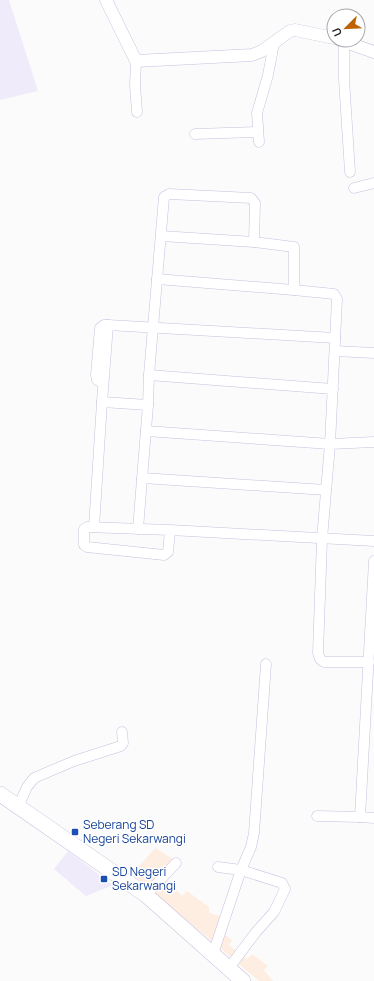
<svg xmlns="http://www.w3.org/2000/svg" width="374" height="981" viewBox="0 0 374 981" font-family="Manrope,sans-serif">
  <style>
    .commercial { fill: #feeee2 }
    .built { fill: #efebfb }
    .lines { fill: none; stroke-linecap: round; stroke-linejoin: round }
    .minor-casing { stroke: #c8bfdf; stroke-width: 11 }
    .tertiary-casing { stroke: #c8bfdf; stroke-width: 13 }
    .primary-casing { stroke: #c8bfdf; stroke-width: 16 }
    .minor { stroke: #fff; stroke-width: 10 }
    .tertiary { stroke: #fff; stroke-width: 12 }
    .primary { stroke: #fff; stroke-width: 15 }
    .transit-dot { fill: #1a4fb4; stroke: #fff; stroke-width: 1.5 }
    .labels { text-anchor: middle; stroke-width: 3; stroke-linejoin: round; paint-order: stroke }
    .transit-label { font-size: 12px; fill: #164399; stroke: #fff; text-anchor: start }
  </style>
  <rect width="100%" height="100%" fill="#fbfbfb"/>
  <polygon class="commercial" points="155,848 176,861 162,875 182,896 187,891 209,907 209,913 223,917 220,930 232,940 229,945 247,959 252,954 268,966 264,970 273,981 259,981 132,874"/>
  <g class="built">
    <polygon points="0,0 9,0 38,91 0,100"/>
    <polygon points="68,851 113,885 86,896 54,869"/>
  </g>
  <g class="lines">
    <g class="minor-casing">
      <g id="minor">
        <polyline points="344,42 344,79 350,172"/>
        <polyline points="136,61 135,85 137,112"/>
        <polyline points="195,134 258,132"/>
        <polyline points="259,142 257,113 268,75 274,43"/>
        <polyline points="354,188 374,183"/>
        <polyline points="161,236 254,242"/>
        <polyline points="157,279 294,290"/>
        <polyline points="335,351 374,353"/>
        <polyline points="149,375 333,389"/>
        <polyline points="103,383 97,380 96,375 100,328 104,325 108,325"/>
        <polyline points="102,402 108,325 335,338"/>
        <polyline points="148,405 149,375 164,197 169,194 251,198 255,203 254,242 294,247 294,290 334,294 337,299 330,444 322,539 318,653 320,659 324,662 369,662"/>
        <polyline points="146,431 330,444 374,442"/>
        <polyline points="142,478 326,490"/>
        <polyline points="94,527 102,402 148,405 138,529"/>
        <polyline points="170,530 168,552 164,555 87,547 84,545 84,529 87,527 170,530 374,541"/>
        <polyline points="374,561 360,817 374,818"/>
        <polyline points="18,807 27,787 34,778 74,761 121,746 123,743 122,732"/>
        <polyline points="317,816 360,817"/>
        <polyline points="218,867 241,870 282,883 285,889 274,912 256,932 229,968"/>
        <polyline points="146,895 176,863"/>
        <polyline points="213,954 241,870 251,847 254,833 266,664"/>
      </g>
    </g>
    <g class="tertiary-casing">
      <g id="tertiary">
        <polyline points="106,0 136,61 252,55 262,51 290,31 295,30 334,38"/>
        <polyline points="340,40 374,52"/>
      </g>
    </g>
    <g class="primary-casing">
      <polyline id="primary" points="0,794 146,895 243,981"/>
    </g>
    <use href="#minor" class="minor"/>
    <use href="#tertiary" class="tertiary"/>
    <use href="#primary" class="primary"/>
  </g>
  <g class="transit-dot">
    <rect x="71" y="828" width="8" height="8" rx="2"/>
    <rect x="100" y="875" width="8" height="8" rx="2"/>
  </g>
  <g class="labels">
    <g class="transit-label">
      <text x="83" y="829">Seberang SD<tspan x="83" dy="14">Negeri Sekarwangi</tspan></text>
      <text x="112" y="876">SD Negeri<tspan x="112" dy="14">Sekarwangi</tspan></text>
    </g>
  </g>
  <g transform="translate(346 28) rotate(246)"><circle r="19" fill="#ffffff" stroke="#a7a5aa"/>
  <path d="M0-3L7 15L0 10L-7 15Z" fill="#bd6303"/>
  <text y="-6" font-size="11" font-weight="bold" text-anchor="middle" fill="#231f2b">U</text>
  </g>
</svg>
